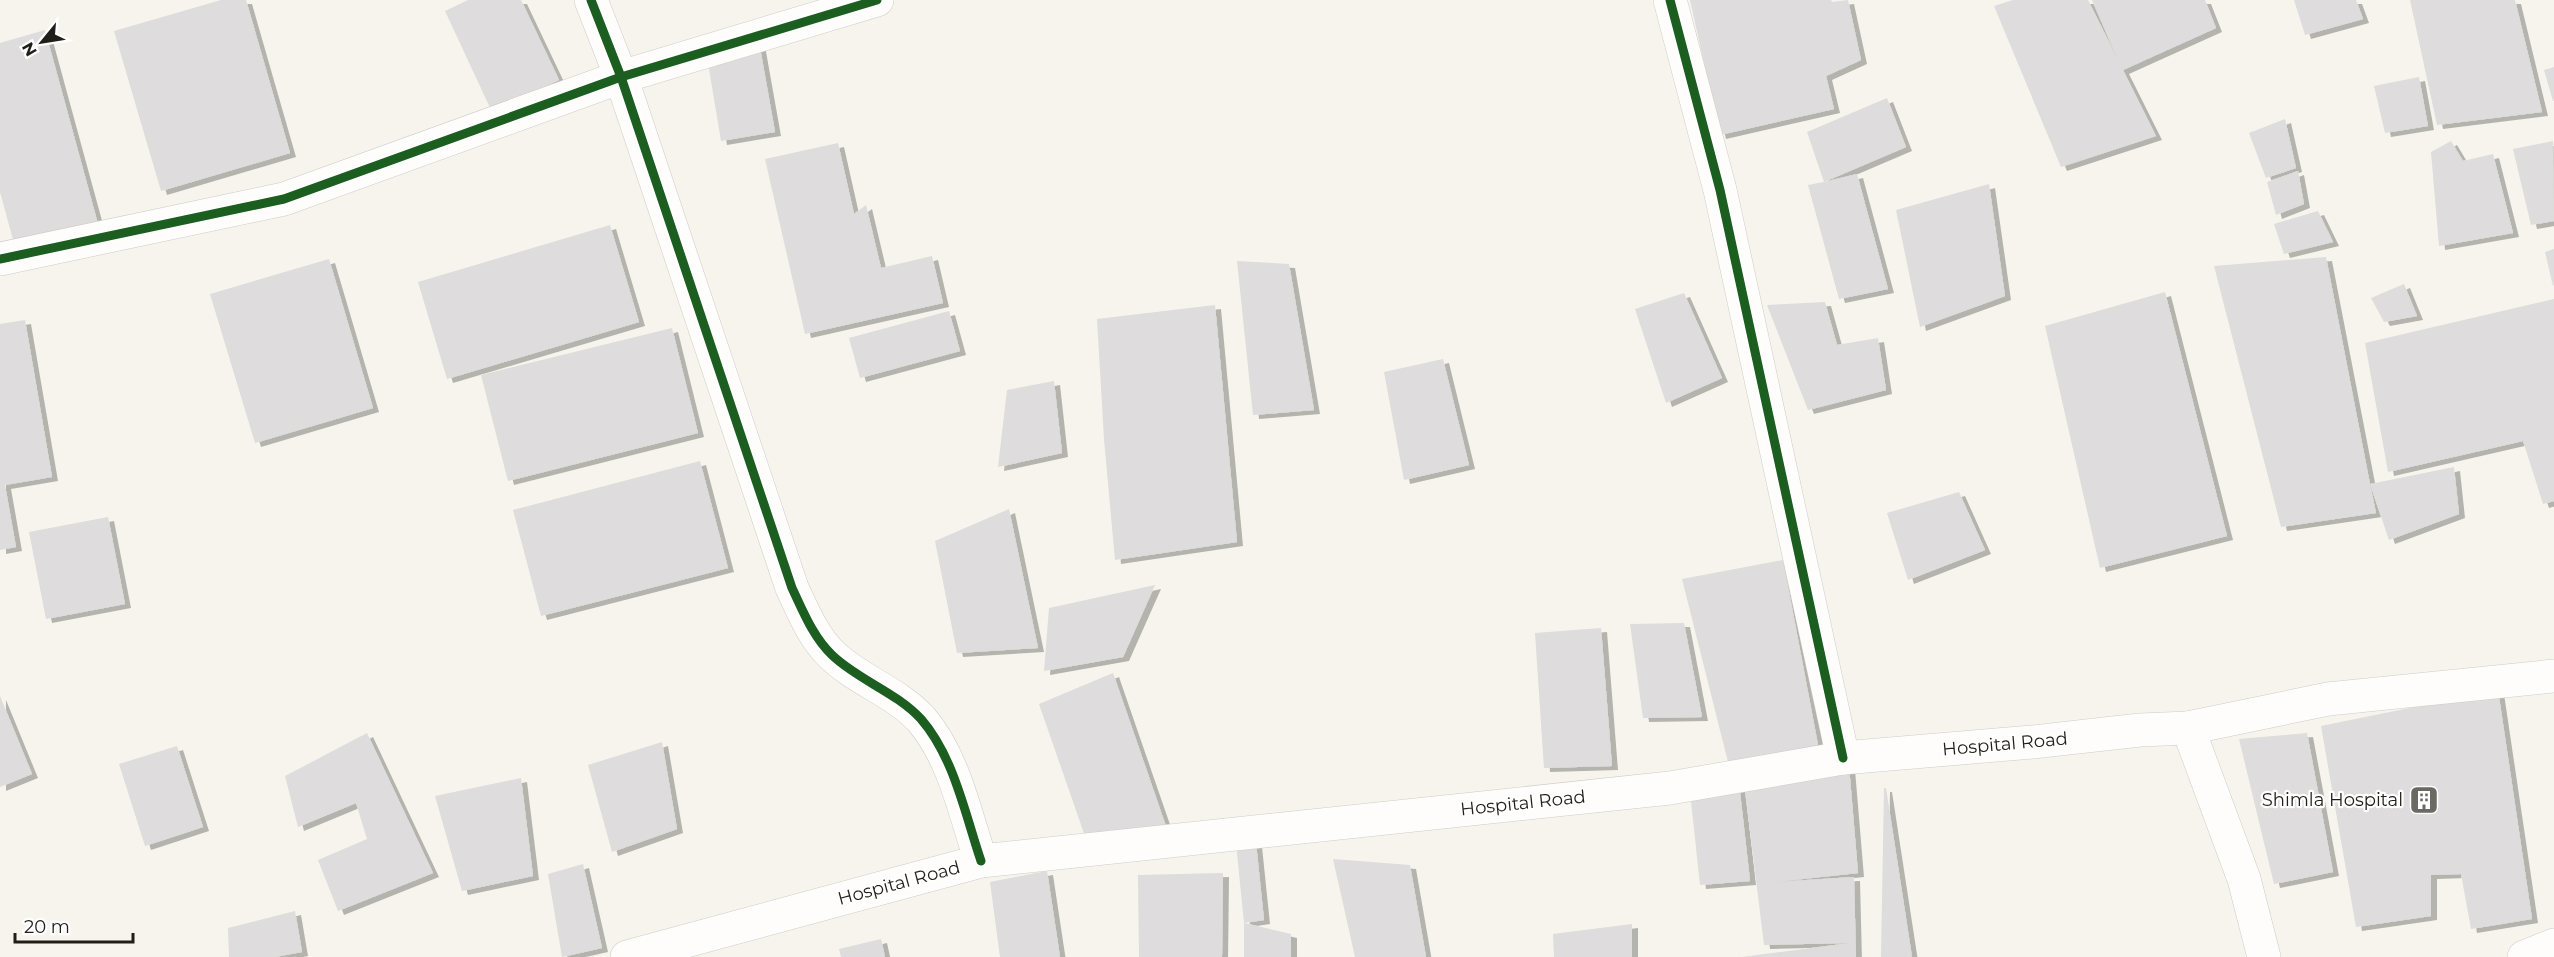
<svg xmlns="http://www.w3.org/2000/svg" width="2554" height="957" viewBox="0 0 2554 957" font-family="Montserrat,sans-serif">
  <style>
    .building { fill: #dedcdc; filter: url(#shadow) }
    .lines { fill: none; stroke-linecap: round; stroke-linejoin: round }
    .street-casing { stroke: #ceccc6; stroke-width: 34 }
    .secondary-casing { stroke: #ceccc6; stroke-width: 34 }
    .street { stroke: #fefdfc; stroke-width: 33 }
    .secondary { stroke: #fefdfc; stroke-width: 33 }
    .cycleway-casing { stroke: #fff; stroke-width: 13 }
    .cycleway { stroke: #1b5e20; stroke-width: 9 }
    .labels { text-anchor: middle; stroke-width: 4.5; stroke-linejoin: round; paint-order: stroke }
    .street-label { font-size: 18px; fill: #201e19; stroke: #fff }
    .poi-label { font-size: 18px; fill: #201e19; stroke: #fff; text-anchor: end }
  </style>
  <defs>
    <filter id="shadow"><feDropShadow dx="6" dy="4" stdDeviation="0" flood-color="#0004"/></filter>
  </defs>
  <rect width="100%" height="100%" fill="#f7f4ed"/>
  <g class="building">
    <polygon points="221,0 246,0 290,153 161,191 114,31"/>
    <polygon points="468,0 521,0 559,80 492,112 445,11"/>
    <polygon points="1690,0 1831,0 1832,2 1848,0 1861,60 1826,76 1834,109 1720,135"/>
    <polygon points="2013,0 2088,0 2118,60 2092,0 2205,0 2216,28 2123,70 2156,136 2061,167 1994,6"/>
    <polygon points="2294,0 2356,0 2363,19 2305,35"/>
    <polygon points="2410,0 2515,0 2542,112 2437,125"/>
    <polygon points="45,30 98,224 15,247 0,192 0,43"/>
    <polygon points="759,42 775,132 721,141 706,51"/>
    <polygon points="2554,67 2554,101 2553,101 2544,70"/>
    <polygon points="2419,77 2428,126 2385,133 2374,86"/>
    <polygon points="1887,98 1906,147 1824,182 1857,174 1888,289 1839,299 1808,185 1824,182 1807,132"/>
    <polygon points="2285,119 2296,168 2266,178 2249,133"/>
    <polygon points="2451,141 2463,161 2493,154 2513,233 2439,246 2431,152"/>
    <polygon points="2553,141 2554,221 2531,225 2513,149"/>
    <polygon points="838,143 854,214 866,205 881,268 932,256 943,303 805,334 765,159"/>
    <polygon points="2298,171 2304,204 2276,215 2267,182"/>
    <polygon points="1989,184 2005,296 1920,327 1896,210"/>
    <polygon points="2318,211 2333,242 2284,254 2274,224"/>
    <polygon points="610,225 639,322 447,379 418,282"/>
    <polygon points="2554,249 2554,285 2553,286 2545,252"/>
    <polygon points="2326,257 2370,484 2454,467 2459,514 2389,540 2370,484 2376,513 2281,527 2214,266"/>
    <polygon points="329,259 373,408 255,443 210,294"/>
    <polygon points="1237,261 1289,264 1314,410 1253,415"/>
    <polygon points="2404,284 2417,316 2384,322 2371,298"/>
    <polygon points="2165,292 2227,536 2100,568 2045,326"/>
    <polygon points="1684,293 1722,378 1666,403 1635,309"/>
    <polygon points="2554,299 2554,501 2543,504 2523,441 2388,472 2365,343"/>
    <polygon points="1825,302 1837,345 1878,338 1886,390 1808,410 1767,305"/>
    <polygon points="1215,305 1237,542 1115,560 1104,439 1097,319"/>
    <polygon points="949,311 960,351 860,378 849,338"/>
    <polygon points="25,320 52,477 5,485 16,547 0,550 0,324"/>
    <polygon points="672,328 698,433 508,481 481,375"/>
    <polygon points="1443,359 1469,465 1404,480 1384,372"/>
    <polygon points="1054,381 1062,453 998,467 1007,390"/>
    <polygon points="700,461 728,568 541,616 513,510"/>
    <polygon points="1959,492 1985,550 1908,580 1887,513"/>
    <polygon points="1009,509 1038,648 957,653 935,541"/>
    <polygon points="108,517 125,604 46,619 29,532"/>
    <polygon points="1783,560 1818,745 1728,762 1682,579"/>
    <polygon points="1155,585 1123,657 1044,671 1049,608"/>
    <polygon points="1684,623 1702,717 1643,718 1630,624"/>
    <polygon points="1601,628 1612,766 1544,768 1535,633"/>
    <polygon points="1113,673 1169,835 1087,842 1039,704"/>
    <polygon points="2498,690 2532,919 2471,929 2461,874 2431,875 2431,916 2356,927 2321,726"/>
    <polygon points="0,696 32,774 0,787"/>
    <polygon points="367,733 433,873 338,911 318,860 367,839 356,803 298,827 285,776"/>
    <polygon points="2307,733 2333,872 2274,884 2239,739"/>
    <polygon points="662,742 677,829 612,852 588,765"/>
    <polygon points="177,746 203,827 145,846 119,764"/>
    <polygon points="1849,766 1858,873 1775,882 1854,877 1856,957 1742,957 1850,943 1764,945 1744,782"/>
    <polygon points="521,778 533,876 462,891 435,796"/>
    <polygon points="1739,783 1750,881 1700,885 1690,792"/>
    <polygon points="1884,788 1886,788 1912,957 1881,957"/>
    <polygon points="1236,843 1256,843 1264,920 1244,923"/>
    <polygon points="1333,859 1410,865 1426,957 1355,957"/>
    <polygon points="583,864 602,948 562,957 548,874"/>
    <polygon points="1047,871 1060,957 1000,957 990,882"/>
    <polygon points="1223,873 1222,957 1139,957 1138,875"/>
    <polygon points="295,911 302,952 275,957 229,957 228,928"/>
    <polygon points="1244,923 1291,934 1291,957 1244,957"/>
    <polygon points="1632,924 1632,957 1554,957 1553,934"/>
    <polygon points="881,939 885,957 841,957 839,949"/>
  </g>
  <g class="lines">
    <g class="street-casing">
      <g id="street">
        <path d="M591,0L621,77L792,588C803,611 813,637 832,655C858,680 896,692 921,719C954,757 965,814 981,861"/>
        <polyline points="1670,0 1720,190 1843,758"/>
        <polyline points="0,259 284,199 621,77 877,0"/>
        <polyline points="2188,728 2328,699 2554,676"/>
        <polyline points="2524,957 2554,945"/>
      </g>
    </g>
    <g class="secondary-casing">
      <polyline id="secondary" points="627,957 981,861 1670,788 1843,758 2032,742 2140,730 2188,728 2244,879 2264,957"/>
    </g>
    <use href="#street" class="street"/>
    <use href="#secondary" class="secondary"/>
    <g class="cycleway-casing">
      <g id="cycleway">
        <path d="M591,0L621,77L792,588C803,611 813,637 832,655C858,680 896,692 921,719C954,757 965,814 981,861"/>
        <polyline points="1670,0 1720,190 1843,758"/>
        <polyline points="0,259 284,199 621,77 877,0"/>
      </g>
    </g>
    <use href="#cycleway" class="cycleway"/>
  </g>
  <defs>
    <g id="building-square" transform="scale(1.5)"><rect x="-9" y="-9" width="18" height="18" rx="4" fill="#6b6963" stroke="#fff"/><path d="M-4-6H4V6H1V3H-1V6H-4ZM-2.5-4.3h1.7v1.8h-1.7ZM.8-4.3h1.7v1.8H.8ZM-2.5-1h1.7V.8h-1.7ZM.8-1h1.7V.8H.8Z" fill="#fff"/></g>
  </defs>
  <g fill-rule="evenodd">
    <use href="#building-square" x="2424" y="800"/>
  </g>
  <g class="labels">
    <g class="street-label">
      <text transform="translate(2005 744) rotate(-5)" y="6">Hospital Road</text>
      <text transform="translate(1523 803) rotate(-6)" y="6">Hospital Road</text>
      <text transform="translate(899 883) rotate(-15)" y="6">Hospital Road</text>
    </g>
    <g class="poi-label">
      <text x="2403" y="806">Shimla Hospital</text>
    </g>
  </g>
  <g transform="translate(42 42) rotate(240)" stroke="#ffffff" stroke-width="4.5" paint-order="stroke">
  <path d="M0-4.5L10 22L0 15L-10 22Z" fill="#201e19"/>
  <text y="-9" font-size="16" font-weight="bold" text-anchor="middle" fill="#201e19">N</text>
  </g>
  <path d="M15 933v9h118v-9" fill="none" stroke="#201e19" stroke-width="3"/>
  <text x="24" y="933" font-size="18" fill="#201e19" stroke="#ffffff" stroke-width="4.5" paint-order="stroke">20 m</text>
</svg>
